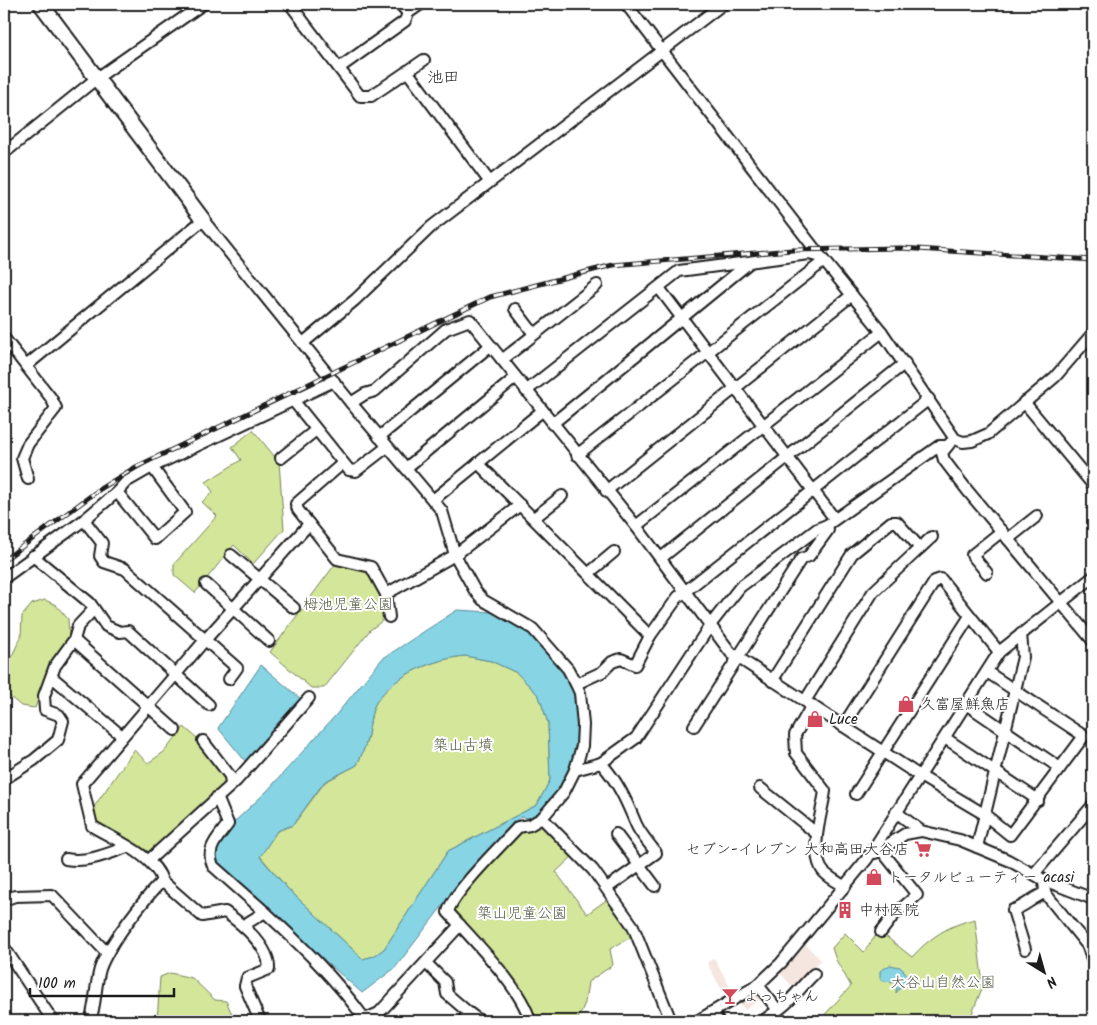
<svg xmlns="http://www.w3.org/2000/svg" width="1097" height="1025" viewBox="0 0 1097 1025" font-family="Kalam,'Klee One',sans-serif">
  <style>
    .built { fill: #f5e6df }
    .green { fill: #d3e69a; stroke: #78815b }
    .water { fill: #86d4e4; stroke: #5c8a94; fill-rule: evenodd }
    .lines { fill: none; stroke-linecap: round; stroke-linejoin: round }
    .minor-casing { stroke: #1c1c1c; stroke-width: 14 }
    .tertiary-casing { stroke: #1c1c1c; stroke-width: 18 }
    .minor { stroke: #fff; stroke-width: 10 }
    .tertiary { stroke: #fff; stroke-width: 14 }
    .rail-casing { stroke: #1c1c1c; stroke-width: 5 }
    .rail { stroke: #fff; stroke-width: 3; stroke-dasharray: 9; stroke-linecap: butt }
    .labels { text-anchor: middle; stroke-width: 4; stroke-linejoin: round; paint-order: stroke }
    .park-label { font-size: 15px; fill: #535942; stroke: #fff }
    .poi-label { font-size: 15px; fill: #1c1c1c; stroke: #fff; text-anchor: start }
    .neighbourhood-label { font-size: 16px; fill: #1c1c1c; stroke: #fff }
  </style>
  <rect width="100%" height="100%" fill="#fff"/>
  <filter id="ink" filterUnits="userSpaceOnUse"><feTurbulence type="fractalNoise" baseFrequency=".02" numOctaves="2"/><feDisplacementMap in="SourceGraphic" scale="10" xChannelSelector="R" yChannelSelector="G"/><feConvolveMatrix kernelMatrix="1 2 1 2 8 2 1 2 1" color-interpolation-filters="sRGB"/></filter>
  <g filter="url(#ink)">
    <g class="built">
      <polygon points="806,945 821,960 794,988 779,972"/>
      <polygon points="714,958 731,989 724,994 707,963"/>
      <polygon points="758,991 763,997 745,1010 740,1004"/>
    </g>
    <g class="green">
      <polygon points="253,430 279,462 284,529 253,564 234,545 195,593 174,575 174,564 217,516 202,502 213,492 206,482 241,460 232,447"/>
      <path d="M336,563C344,565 360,564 367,569C382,579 384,605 382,621L370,630L324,688H311L270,652Z"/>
      <polygon points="45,600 56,605 68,619 69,636 52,661 35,708 21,706 4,692 4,672 21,637 22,616 32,604"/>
      <path d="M465,656L491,661L517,673L539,696L548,723L550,780L537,805L448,851L384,949L374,956L363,959L288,889L260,856L277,831L293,825L325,782L357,765C361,756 365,748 367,739C370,728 370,711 377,701C395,674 435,659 465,656Z"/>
      <polygon points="184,727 196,737 228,777 227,783 148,856 97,826 91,811 134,750 148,763 164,752"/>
      <polygon points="541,824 574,855 556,872 587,914 609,898 631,937 610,949 613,965 588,982 585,1003 577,1021 534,1021 451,908 517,831"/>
      <path d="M975,919L983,986L971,1016L977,1021H819L851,986L836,960L832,948L845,933L864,952L879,931L912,957C930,937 949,925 975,919Z"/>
      <polygon points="170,973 192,978 215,1000 226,1001 232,1014 230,1021 157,1021 160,977"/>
    </g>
    <g class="water">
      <path d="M457,610L491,612L502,615L525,628L545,646L574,684L579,746L566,783L541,811L529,818L521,817L510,826L473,866L395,968L362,993L215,864L212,851L230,826L267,791L335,716L382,659ZM465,656L491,661L517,673L539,696L548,723L550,780L537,805L448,851L384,949L374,956L363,959L288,889L260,857L277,831L293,825L324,782L357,765C361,756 365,748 367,739C370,728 370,711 377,701C395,674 435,659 465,656Z"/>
      <polygon points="261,665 301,699 246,762 218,728"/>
      <polygon points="890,965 900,967 907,974 905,982 896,993 897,982 882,981 880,977 880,971"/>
    </g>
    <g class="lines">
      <g class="minor-casing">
        <g id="minor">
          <polyline points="290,4 360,96 371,96 424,60"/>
          <polyline points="400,4 408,13"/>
          <polyline points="626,4 824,261 882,332 955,439 963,442 972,441 988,434 1055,377 1093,333"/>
          <polyline points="339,68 405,21 408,13 421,4"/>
          <polyline points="407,71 489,181"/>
          <polyline points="4,153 97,78 203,4"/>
          <polyline points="659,288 834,518"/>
          <polyline points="515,309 534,334"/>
          <polyline points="4,338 51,398 56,408 28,444 22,458 28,479"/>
          <polyline points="303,343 355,300 431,227 723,4"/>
          <polyline points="502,360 597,285"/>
          <path d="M26,366L203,220L351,403L442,511L455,555L475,591L483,600L533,629L568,669L576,684L580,693L583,725L582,746L575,770L564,792L542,818L530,825L518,827C503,844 452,893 448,912C471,938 522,988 530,1021"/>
          <polyline points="526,391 679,271 809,254 820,257"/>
          <polyline points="292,399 349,470 356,471 387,447"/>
          <polyline points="1024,402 1093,485"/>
          <polyline points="351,403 365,394 375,391 446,329 470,320 636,526 731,653 920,776 984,814 1010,835 1084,736 987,672"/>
          <polyline points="552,424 749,263"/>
          <polyline points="379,437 490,346"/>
          <polyline points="950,443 942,453 944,460 967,490 1093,641"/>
          <polyline points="577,455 824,261"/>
          <polyline points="281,458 316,430"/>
          <polyline points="343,463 296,504 298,510 337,559 371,567 386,594 389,617"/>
          <polyline points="478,463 650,636 678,597 929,399"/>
          <polyline points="406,468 515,378"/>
          <polyline points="606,491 852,295"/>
          <polyline points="117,492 155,539 185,512 152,467"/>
          <polyline points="433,500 542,411"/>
          <polyline points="534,518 562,496"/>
          <polyline points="84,520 102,543 100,556 104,562 125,569 237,668 229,679"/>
          <polyline points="636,526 882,332"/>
          <polyline points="1008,539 1037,516"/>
          <polyline points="920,548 932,537"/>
          <polyline points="231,555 294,608"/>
          <polyline points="33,556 90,603 106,626 120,632 128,631 209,705"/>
          <polyline points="661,558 905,363"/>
          <polyline points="589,573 614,552"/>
          <polyline points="987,573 972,555 1002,531"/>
          <polyline points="4,578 84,520 117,492 126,482 152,467 334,381"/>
          <polyline points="206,584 269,641"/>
          <polyline points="386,594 455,555 520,505"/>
          <polyline points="74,640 175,730"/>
          <polyline points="52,677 122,736"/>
          <polyline points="772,681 852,554 891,522 897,522 920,548 873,592 805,701"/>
          <polyline points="576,684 602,672 612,662 621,659 635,665 650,636"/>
          <polyline points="966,704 1060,768"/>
          <path d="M812,705L795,735L796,753L825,791C822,814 810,845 821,868C824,875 838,882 845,887"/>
          <polyline points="694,726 801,559 809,556 828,530 827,525"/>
          <polyline points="843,726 935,581 941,579 999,652"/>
          <polyline points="945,738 1038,800"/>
          <polyline points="203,741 230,776 231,785"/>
          <path d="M601,763C618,782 626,800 636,824C640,834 650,844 656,853L607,888"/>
          <polyline points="575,770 601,763 636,738 711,624 740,587 817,529 827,525 939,446 947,446"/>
          <polyline points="4,779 34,760 58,740 63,721 59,715 45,710 44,696 55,666 74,640 78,626 94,609"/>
          <polyline points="760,788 816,833"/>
          <polyline points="856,794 970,616"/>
          <path d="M217,797L228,824C218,838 205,849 213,866L265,912"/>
          <polyline points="896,812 921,831 960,840 1008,860 1044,880 1093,899"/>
          <polyline points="542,818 593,870 633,926 671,1021"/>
          <polyline points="616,834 655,886"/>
          <polyline points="977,847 1023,657 1021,634"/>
          <polyline points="881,850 917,895 893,916 881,932"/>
          <polyline points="875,853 905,834 921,831"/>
          <path d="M66,859C87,863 107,854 127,847"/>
          <polyline points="149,860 237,780 309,698"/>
          <polyline points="1034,874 1093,805"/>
          <polyline points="1044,880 1045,893 1087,945 1093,961"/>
          <polyline points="4,900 15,896 52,895 107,953"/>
          <path d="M244,925L265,912C301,945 335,978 364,1018"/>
          <polyline points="4,947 53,1021"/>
          <path d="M1025,949L1013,910C1025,907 1033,897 1045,893"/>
          <polyline points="426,963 445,982 447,994 469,1013"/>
          <path d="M758,985L778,1010C793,1000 801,986 814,974"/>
          <polyline points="712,1012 718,1021"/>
          <path d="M90,1021C96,1004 95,986 100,969C108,945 144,899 162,881"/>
          <path d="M260,1021L245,986L247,978L269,969C270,947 242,924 225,912L202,916L162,881C156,856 113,839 92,826L82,784L205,640L309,524"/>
          <polyline points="361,1021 379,1013 460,925"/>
          <polyline points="463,1021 469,1013 480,1021"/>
          <polyline points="697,1021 758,985 781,963 867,859 999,652 1093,577"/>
          <polyline points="763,1021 778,1010"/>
        </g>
      </g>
      <g class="tertiary-casing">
        <polyline id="tertiary" points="41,4 203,220"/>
      </g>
      <use href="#minor" class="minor"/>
      <use href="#tertiary" class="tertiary"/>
      <g class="rail-casing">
        <polyline id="rail" points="4,560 100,489 136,467 490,297 613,265 792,250 901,248 1093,260"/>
      </g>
      <use href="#rail" class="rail"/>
    </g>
  </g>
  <defs>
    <g id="shop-bare" transform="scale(1.35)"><path d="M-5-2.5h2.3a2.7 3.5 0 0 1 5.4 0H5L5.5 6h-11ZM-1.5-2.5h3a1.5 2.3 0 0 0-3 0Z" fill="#d1495b" stroke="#fff" stroke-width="2.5" paint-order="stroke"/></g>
    <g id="supermarket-bare" transform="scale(1.35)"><path d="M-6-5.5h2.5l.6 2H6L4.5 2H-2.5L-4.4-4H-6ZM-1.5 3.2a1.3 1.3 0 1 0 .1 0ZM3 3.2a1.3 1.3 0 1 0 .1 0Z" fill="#d1495b" stroke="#fff" stroke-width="2.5" paint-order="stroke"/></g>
    <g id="building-bare" transform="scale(1.35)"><path d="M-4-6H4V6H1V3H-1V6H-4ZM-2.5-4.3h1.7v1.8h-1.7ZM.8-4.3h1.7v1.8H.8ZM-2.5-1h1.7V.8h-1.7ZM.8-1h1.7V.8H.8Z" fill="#d1495b" stroke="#fff" stroke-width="2.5" paint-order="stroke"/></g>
    <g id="bar-bare" transform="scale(1.35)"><path d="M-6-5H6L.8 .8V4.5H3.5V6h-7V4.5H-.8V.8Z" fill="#d1495b" stroke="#fff" stroke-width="2.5" paint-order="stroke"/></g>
  </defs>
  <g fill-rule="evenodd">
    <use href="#shop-bare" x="906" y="704"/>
    <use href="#shop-bare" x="815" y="719"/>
    <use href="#supermarket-bare" x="923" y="849"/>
    <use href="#shop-bare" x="874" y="877"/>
    <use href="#building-bare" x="845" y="910"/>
    <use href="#bar-bare" x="730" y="996"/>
  </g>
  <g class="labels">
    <g class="park-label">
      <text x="348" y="609">栂池児童公園</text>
      <text x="463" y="750">築山古墳</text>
      <text x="522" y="918">築山児童公園</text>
      <text x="943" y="987">大谷山自然公園</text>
    </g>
    <g class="poi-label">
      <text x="920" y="709">久富屋鮮魚店</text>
      <text x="829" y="724">Luce</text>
      <text x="909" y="854" text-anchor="end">セブン-イレブン 大和高田大谷店</text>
      <text x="888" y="882">トータルビューティー acasi</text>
      <text x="859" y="915">中村医院</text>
      <text x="744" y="1001">よっちゃん</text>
    </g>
    <g class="neighbourhood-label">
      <text x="443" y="82">池田</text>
    </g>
  </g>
  <rect width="1097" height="1025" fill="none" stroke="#fff" stroke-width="20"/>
  <rect x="10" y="10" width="1077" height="1005" fill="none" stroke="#1c1c1c" stroke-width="2" filter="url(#ink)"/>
  <g transform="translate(1044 972) rotate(143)" stroke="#ffffff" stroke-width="4" paint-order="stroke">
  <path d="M0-4L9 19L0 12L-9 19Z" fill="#1c1c1c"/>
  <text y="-8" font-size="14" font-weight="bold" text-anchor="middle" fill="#1c1c1c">N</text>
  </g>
  <path d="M30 988v8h144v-8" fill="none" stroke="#1c1c1c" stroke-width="2.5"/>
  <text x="38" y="988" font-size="15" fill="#1c1c1c" stroke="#ffffff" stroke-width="4" paint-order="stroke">100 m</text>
</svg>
